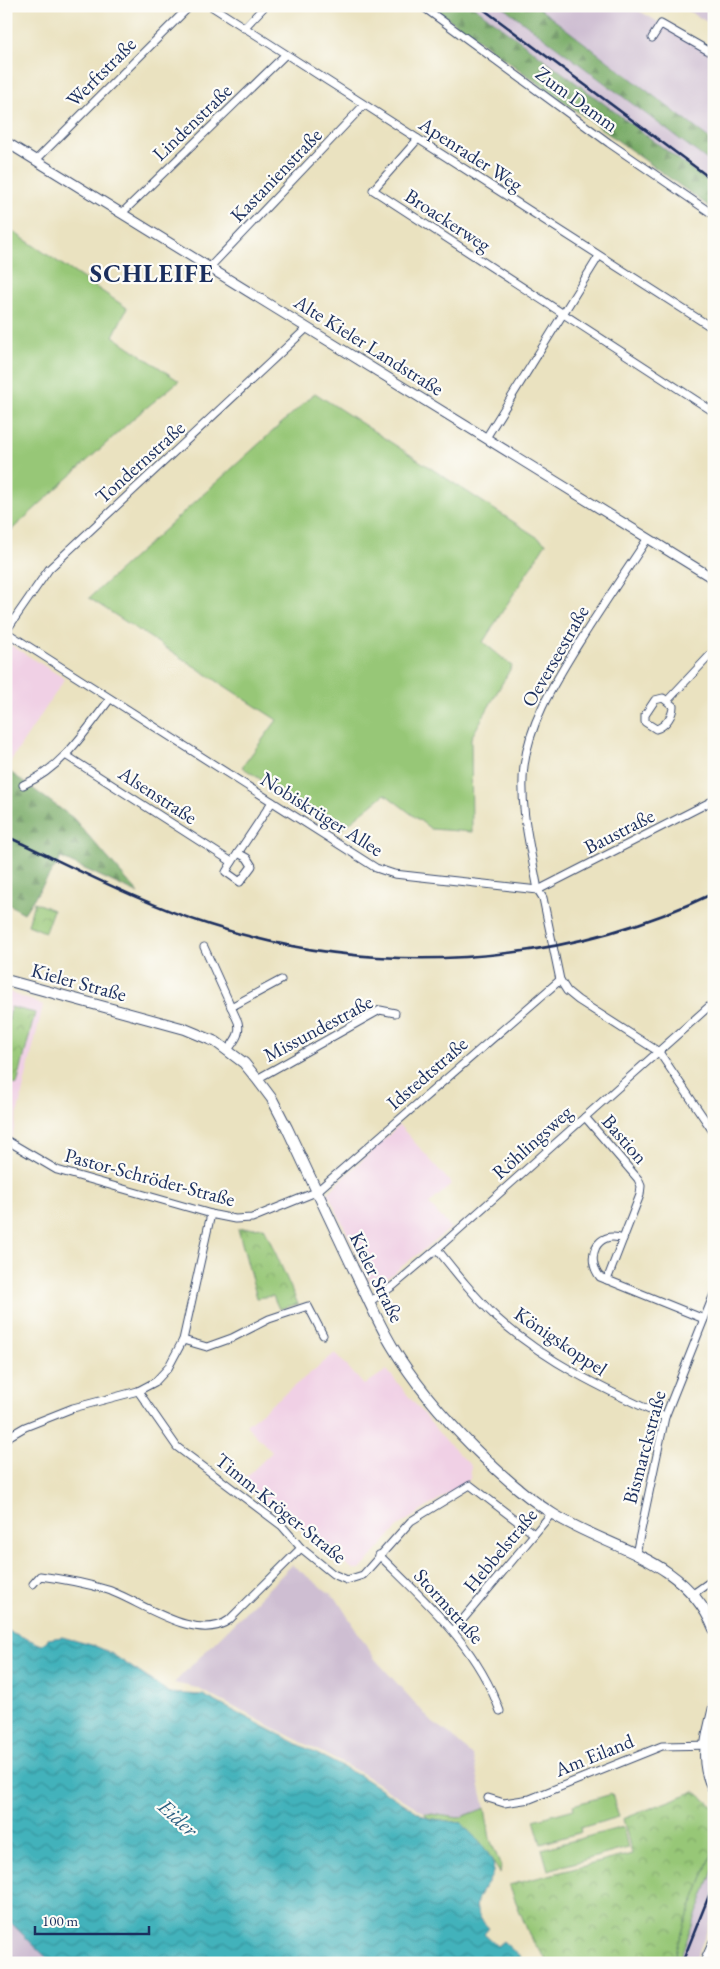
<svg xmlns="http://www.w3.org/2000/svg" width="720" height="1969" viewBox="0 0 720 1969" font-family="'EB Garamond',serif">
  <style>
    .built { fill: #f0d0e5 }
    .industrial { fill: #cebed2 }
    .green { fill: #97c777; stroke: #597b6a }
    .forest { fill: url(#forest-firs); stroke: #4a6e63 }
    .park { fill: url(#park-crowns); stroke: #597b6a }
    .water { fill: url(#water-waves); stroke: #2e708c }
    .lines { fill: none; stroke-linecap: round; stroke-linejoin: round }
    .minor-casing { stroke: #3a4a6d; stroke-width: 9 }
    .tertiary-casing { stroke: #3a4a6d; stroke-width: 11 }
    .secondary-casing { stroke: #3a4a6d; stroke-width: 12 }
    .minor { stroke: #fff; stroke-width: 7 }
    .tertiary { stroke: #fff; stroke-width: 9 }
    .secondary { stroke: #fff; stroke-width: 10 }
    .rail { stroke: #1b2f5e; stroke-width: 2.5 }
    .labels { text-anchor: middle; stroke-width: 4.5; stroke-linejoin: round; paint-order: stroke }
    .street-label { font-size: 20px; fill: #1b2f5e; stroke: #fdfcf7 }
    .water-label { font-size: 21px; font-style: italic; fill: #295d7f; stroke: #fdfcf7 }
    .district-label { font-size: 25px; font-weight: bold; letter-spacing: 1px; fill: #1b2f5e; stroke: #fdfcf7 }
  </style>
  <defs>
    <pattern id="forest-firs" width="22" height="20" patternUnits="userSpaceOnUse" patternTransform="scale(1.25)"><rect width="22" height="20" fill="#79ac68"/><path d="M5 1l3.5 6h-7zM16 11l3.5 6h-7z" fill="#628c59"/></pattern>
    <pattern id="park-crowns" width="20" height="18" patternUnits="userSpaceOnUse" patternTransform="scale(1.25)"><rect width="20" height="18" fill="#97c777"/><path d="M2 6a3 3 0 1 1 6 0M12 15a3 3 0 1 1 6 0" fill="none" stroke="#7aa265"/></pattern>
    <pattern id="water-waves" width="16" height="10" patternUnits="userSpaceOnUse" patternTransform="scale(1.25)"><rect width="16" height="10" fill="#42b2bb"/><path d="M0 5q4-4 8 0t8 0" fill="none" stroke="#36919b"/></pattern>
  </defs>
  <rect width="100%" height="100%" fill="#fdfcf7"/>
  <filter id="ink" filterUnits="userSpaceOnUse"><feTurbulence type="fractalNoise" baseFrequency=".02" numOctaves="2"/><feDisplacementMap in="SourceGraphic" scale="10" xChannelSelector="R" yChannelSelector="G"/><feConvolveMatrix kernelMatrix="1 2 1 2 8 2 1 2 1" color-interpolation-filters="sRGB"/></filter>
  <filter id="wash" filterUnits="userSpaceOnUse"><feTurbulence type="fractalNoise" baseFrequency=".0096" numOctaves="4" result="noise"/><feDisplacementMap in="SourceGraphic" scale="20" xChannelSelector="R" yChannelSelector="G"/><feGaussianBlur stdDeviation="1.12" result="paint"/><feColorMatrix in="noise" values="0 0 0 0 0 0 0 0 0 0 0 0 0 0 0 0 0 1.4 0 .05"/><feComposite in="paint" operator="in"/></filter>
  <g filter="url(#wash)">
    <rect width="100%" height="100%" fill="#eae2c0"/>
    <g class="built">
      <polygon points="6,642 65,679 6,768"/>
      <polygon points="6,991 43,1005 12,1137 6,1134"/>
      <polygon points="399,1125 452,1184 429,1204 451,1228 381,1283 370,1281 328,1193"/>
      <polygon points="335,1353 364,1385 387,1370 439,1433 471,1466 470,1479 400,1525 360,1570 354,1570 239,1484 272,1452 246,1425"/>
    </g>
    <g class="industrial">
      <polygon points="473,6 502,6 714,165 714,186"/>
      <polygon points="536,6 631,6 714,55 714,142"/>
      <polygon points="680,6 714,6 714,26"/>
      <polygon points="292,1565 336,1598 375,1659 433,1723 450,1734 473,1757 485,1808 459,1818 425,1813 361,1773 197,1688 174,1683"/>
      <polygon points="714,1868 714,1914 694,1963 678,1963"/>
      <polygon points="6,1918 11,1922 52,1963 6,1963"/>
    </g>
    <g class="green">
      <polygon points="6,227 127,308 113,336 179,381 135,417 6,535"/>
      <polygon points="315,393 546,543 483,642 512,666 471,738 472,832 431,829 385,794 339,831 242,767 277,720 89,598"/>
      <polygon points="612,1794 619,1817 580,1828 581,1832 541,1844 534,1820 574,1809 573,1805"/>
      <polygon points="485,1808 490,1839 501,1866 500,1873 486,1851 461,1823 427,1818 425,1813 459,1818"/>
      <polygon points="623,1827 628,1848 548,1870 542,1849"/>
      <polygon points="714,1849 714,1868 678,1963 673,1963 684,1926"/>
    </g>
    <g class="forest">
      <polygon points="431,6 473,6 714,186 714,210"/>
      <polygon points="502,6 536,6 714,142 714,165"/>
      <polygon points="6,769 73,818 139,894 61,858 24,913 6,903"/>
    </g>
    <g class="park">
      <polygon points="34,902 53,910 45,932 28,925"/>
      <polygon points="11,1007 35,1013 17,1085 6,1083 6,1030"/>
      <polygon points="264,1227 298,1304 279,1309 273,1296 257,1298 238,1229"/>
      <polygon points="695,1791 714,1807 714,1849 684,1926 673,1963 549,1963 531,1939 509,1885 632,1854 623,1819"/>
    </g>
    <path class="water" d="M6,1630L42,1645L48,1639L62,1637L95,1646L109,1652L170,1693L203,1695L360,1776L427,1818L461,1823C471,1834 488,1848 493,1863C499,1886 456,1897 489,1928L484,1934L497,1946L503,1941L526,1963H52L6,1918Z"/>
  </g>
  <g filter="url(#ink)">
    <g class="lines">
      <g class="minor-casing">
        <g id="minor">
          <polyline points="211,6 714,329"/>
          <polyline points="422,6 609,143 714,215"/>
          <polyline points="244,28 265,6"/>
          <polyline points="652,38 661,24 714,54"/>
          <polyline points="418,139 373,190 714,412"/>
          <polyline points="36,160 190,6"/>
          <polyline points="122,213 285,55"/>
          <polyline points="210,267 364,105"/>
          <polyline points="486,438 599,256"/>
          <path d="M648,538C624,574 600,609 577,646C554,684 530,721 524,766C519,807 531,850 538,890L543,898L560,980L567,991L578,1000L659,1052L714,1133"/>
          <polyline points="6,631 49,569 307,328"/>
          <polyline points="6,632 376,868 394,874 538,890"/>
          <path d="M663,698L673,706C673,715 666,726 656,729L645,722V715L655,700Z"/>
          <polyline points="668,700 714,651"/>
          <polyline points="67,756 232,862 272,802"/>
          <path d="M23,785C62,768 85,732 110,699"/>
          <polyline points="232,862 226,872 240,882 252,866 247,858 238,853"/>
          <polyline points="538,890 714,800"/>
          <path d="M204,947L238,1022C241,1034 235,1040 228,1050"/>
          <polyline points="231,1007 281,980"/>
          <polyline points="257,1079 380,1010 395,1013"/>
          <polyline points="585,1117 638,1179 641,1186 640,1195 607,1280"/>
          <polyline points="6,1140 57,1170 215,1215 235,1219 252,1218 316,1192 560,980"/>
          <path d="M623,1239C596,1229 585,1259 600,1277L704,1319"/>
          <path d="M437,1249C456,1273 475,1297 497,1318C546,1362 605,1390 665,1417"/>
          <polyline points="369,1302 393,1286 437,1249 714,1002"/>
          <polyline points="183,1340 207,1347 232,1338 269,1319 308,1306 323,1335"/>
          <polyline points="138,1391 177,1447 282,1526 301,1548 333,1574 347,1580 363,1575 411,1521 470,1485 534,1534"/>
          <polyline points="6,1438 25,1427 73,1408 138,1391 155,1382 168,1368 183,1340 211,1214"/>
          <polyline points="636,1554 665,1417 714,1294"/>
          <path d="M379,1555C427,1603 476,1645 500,1711"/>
          <path d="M33,1584L40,1576C63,1579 85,1583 108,1590C140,1601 196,1644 229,1620L301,1548"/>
          <polyline points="693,1594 714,1579"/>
          <polyline points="454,1630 552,1513"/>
          <polyline points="488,1798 504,1803 530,1799 662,1746 714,1745"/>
        </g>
      </g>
      <g class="tertiary-casing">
        <polyline id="tertiary" points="6,142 714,579"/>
      </g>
      <g class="secondary-casing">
        <g id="secondary">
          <path d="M6,980L185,1029L216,1042L244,1063L257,1079L272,1099L287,1128C309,1175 331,1222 353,1268C366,1294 377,1321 392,1346C414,1383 444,1418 475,1449C498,1472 524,1496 553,1514C611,1550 685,1558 714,1629"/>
          <path d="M714,1707C707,1737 698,1762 714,1790"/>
          <polyline points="705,1963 714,1943"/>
        </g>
      </g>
      <use href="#minor" class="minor"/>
      <use href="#tertiary" class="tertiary"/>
      <use href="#secondary" class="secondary"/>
      <g class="rail">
        <polyline points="479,6 714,181"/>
        <path d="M6,836C73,867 140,903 210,925C374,978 559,968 714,893"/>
        <polyline points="682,1963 714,1883"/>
      </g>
    </g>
  </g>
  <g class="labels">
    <g class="street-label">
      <text transform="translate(101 72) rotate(-45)" y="7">Werftstraße</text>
      <text transform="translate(577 99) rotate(36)" y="7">Zum Damm</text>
      <text transform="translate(192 122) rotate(-44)" y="7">Lindenstraße</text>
      <text transform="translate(471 154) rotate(33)" y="7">Apenrader Weg</text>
      <text transform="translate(276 175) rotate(-46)" y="7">Kastanienstraße</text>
      <text transform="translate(448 220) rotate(33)" y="7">Broackerweg</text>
      <text transform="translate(369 345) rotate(32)" y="7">Alte Kieler Landstraße</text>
      <text transform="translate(140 462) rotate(-42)" y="7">Tondernstraße</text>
      <text transform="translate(555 656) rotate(-60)" y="7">Oeverseestraße</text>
      <text transform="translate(158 795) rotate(33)" y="7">Alsenstraße</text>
      <text transform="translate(322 814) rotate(32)" y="7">Nobiskrüger Allee</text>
      <text transform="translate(619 831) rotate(-27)" y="7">Baustraße</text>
      <text transform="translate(79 982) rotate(15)" y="7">Kieler Straße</text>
      <text transform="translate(318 1028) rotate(-28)" y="7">Missundestraße</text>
      <text transform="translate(427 1073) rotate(-41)" y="7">Idstedtstraße</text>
      <text transform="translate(625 1139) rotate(49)" y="7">Bastion</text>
      <text transform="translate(532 1142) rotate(-42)" y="7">Röhlingsweg</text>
      <text transform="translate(150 1177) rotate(15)" y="7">Pastor-Schröder-Straße</text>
      <text transform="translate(377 1277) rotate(64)" y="7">Kieler Straße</text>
      <text transform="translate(561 1341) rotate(34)" y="7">Königskoppel</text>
      <text transform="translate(644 1447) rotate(-75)" y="7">Bismarckstraße</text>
      <text transform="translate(281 1508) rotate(39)" y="7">Timm-Kröger-Straße</text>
      <text transform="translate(500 1550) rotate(-50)" y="7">Hebbelstraße</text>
      <text transform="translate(449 1606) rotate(48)" y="7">Stormstraße</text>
      <text transform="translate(594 1755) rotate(-22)" y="7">Am Eiland</text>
    </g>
    <g class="water-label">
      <text transform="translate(178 1818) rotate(42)" y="7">Eider</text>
    </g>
    <g class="district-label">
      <text x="152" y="282">SCHLEIFE</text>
    </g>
  </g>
  <rect width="720" height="1969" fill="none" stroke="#fdfcf7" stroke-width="25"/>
  <path d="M35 1926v8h114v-8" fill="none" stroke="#1b2f5e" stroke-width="2.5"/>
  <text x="42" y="1926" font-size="15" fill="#1b2f5e" stroke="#fdfcf7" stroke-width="4" paint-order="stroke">100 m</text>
</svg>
